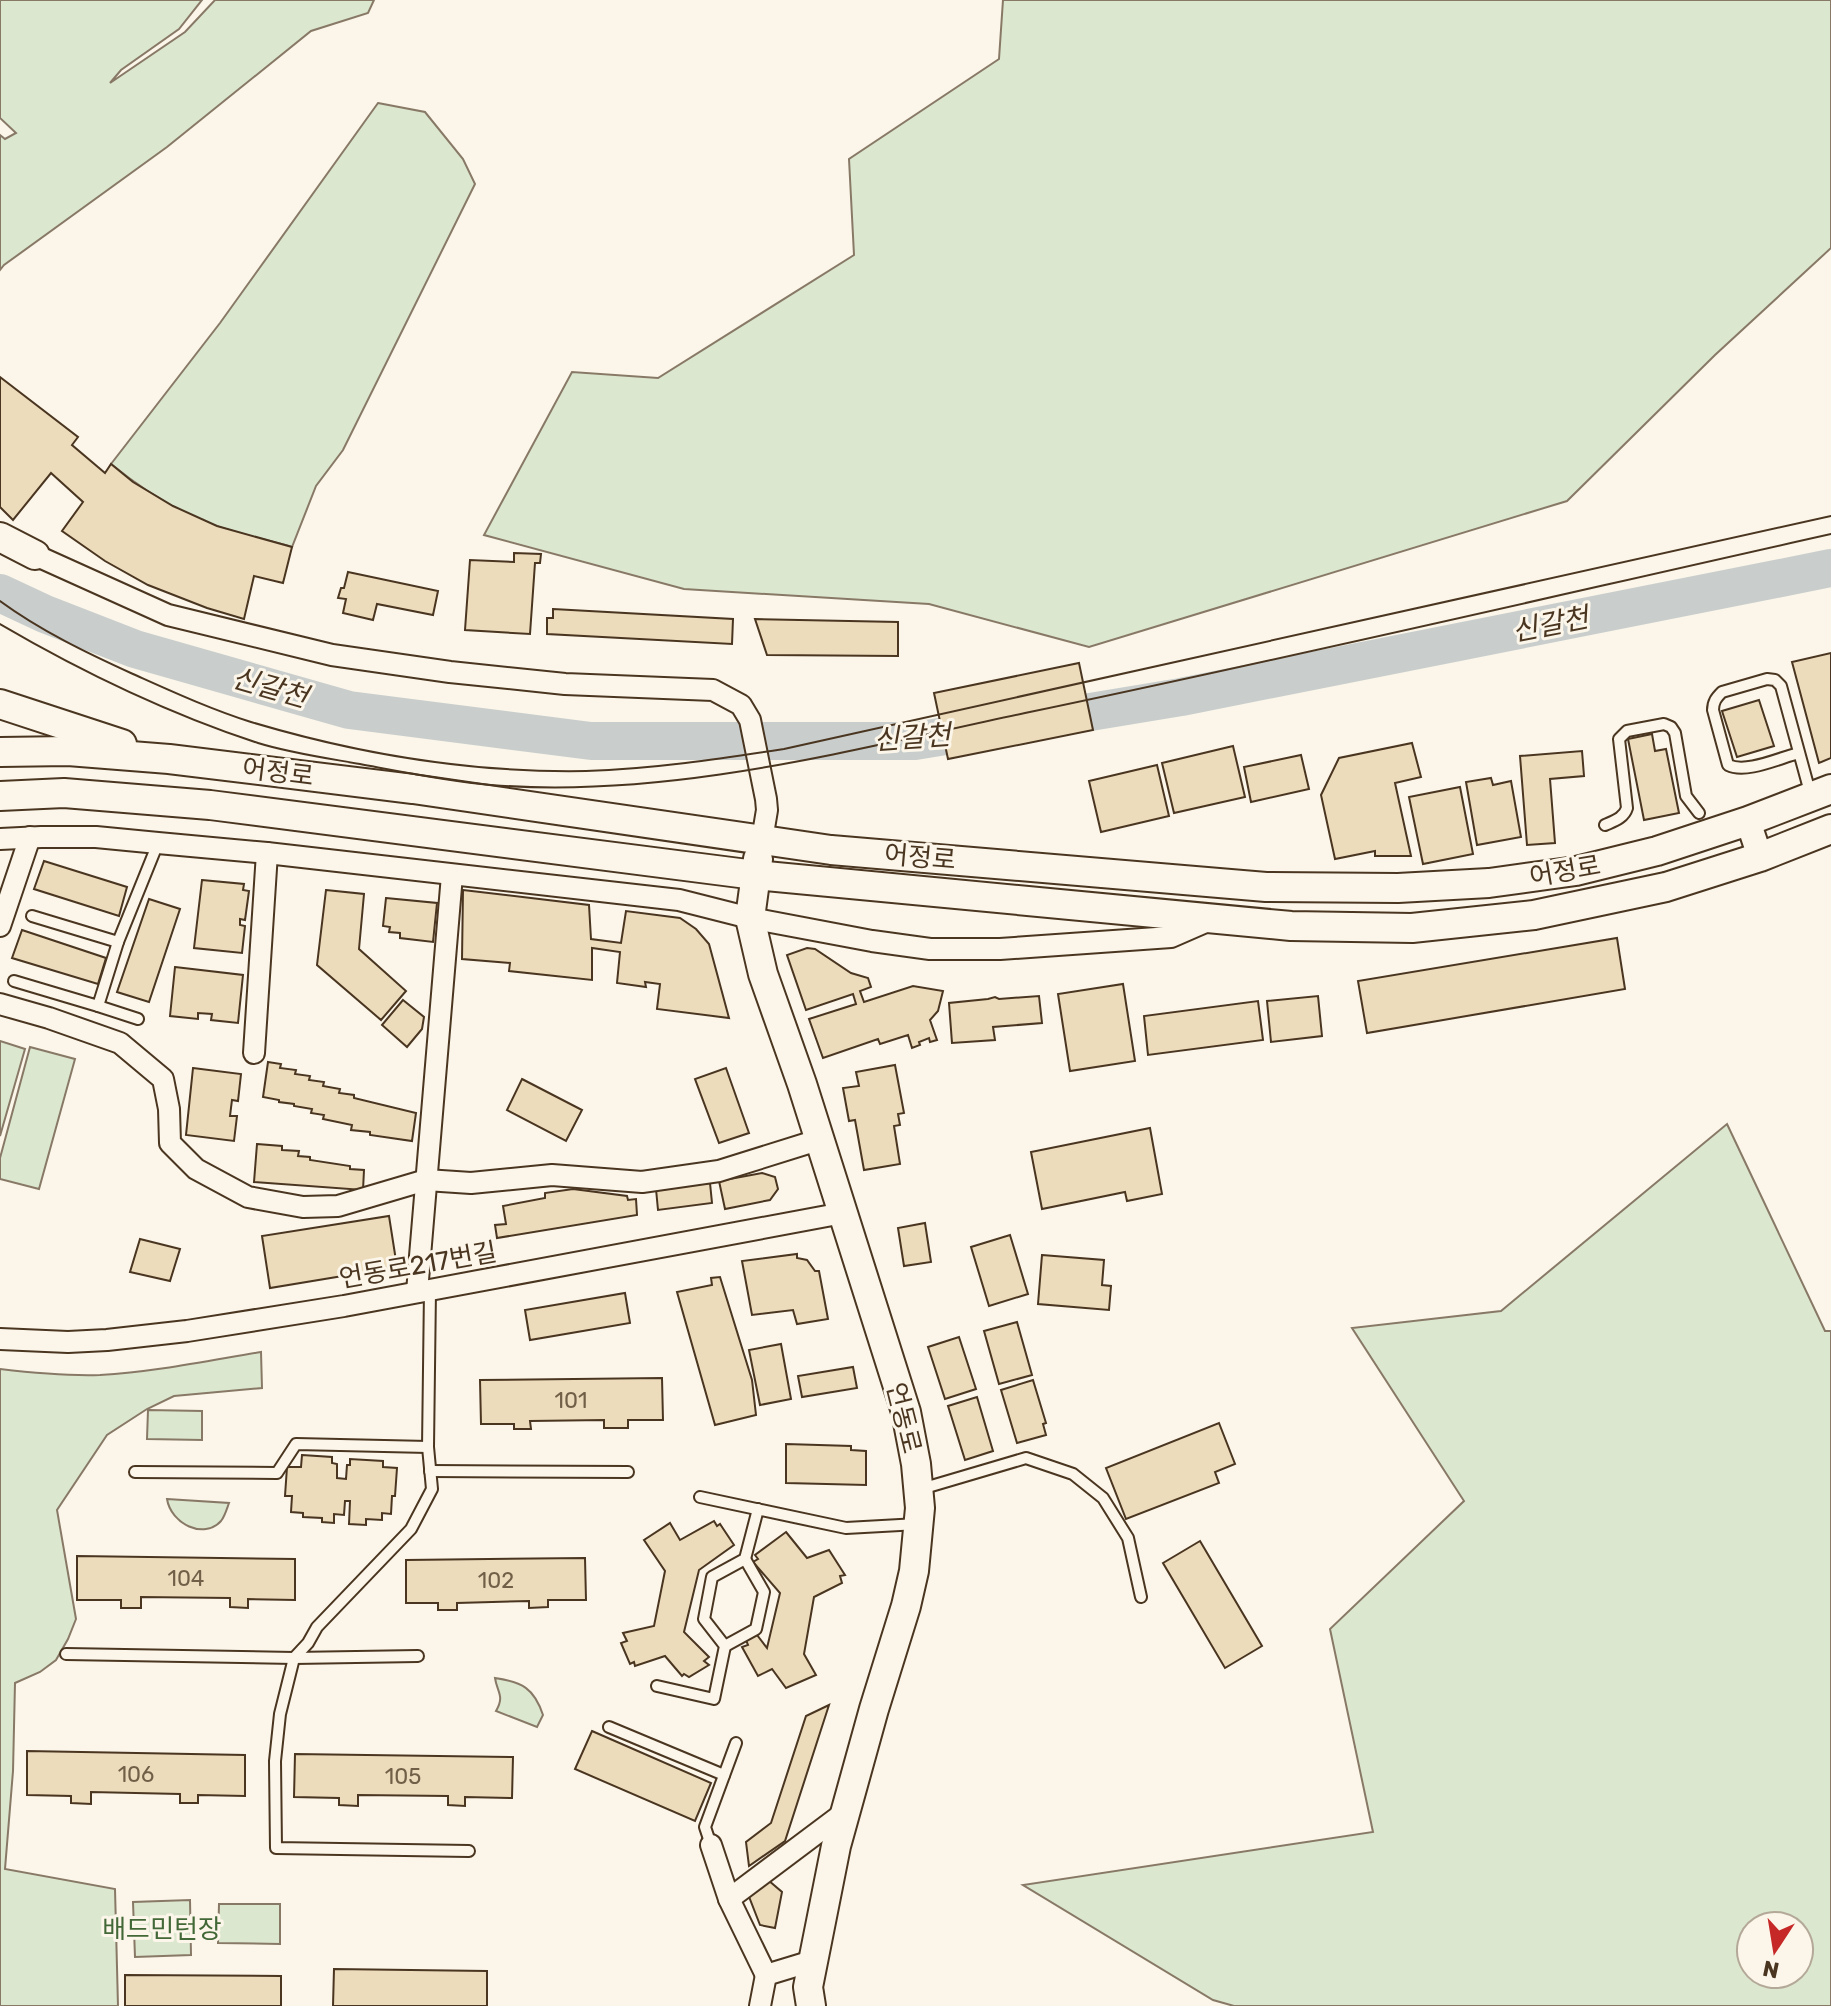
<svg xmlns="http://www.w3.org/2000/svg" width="1831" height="2006" viewBox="0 0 1831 2006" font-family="Rubik,'Noto Sans KR',sans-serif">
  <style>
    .green { fill: #dce7d0; stroke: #887966; stroke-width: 2; fill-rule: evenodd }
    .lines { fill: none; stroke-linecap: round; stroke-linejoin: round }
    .river { stroke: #c9cecd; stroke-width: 38 }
    .building { fill: #ecdcbc; stroke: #4a3520; stroke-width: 2 }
    .service-casing { stroke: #4a3520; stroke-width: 14 }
    .minor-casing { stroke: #4a3520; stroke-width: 24 }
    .tertiary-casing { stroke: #4a3520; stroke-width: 28 }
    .secondary-casing { stroke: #4a3520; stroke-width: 32 }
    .service { stroke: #fbf6e9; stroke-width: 10 }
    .minor { stroke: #fbf6e9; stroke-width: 20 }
    .tertiary { stroke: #fbf6e9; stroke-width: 24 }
    .secondary { stroke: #fbf6e9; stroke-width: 28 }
    .tram { stroke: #4a3520; stroke-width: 2 }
    .labels { text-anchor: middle; stroke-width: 6; stroke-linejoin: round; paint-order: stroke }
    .number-label { font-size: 22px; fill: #725f47 }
    .street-label { font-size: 26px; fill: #4a3520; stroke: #fbf6e9 }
    .park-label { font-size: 26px; fill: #436837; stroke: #fbf6e9 }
    .water-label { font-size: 28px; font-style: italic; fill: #4a3520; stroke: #fbf6e9 }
  </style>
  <rect width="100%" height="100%" fill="#fbf6e9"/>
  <g class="green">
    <polygon points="0,0 202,0 179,29 121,70 110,83 185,32 215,0 374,0 368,13 311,31 167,147 4,265 0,270 0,135 5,139 16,133 0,118"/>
    <polygon points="1003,0 1831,0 1831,248 1715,355 1567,501 1089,647 929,604 684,589 484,535 572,372 658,378 854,255 849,159 999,59"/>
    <path d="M378,103L425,112L463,159L475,184L343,450L316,486L292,547C268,540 243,535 219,527C180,514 143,490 111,464L220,323Z"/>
    <polygon points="0,1041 25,1049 0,1136"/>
    <polygon points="30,1047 75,1059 39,1189 0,1179 0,1158"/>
    <path d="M1727,1124L1825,1331H1831V2006H1234L1213,2000L1023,1885L1373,1832L1330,1629L1464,1501L1352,1328L1501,1311ZM1751,1926H1799V1974H1751Z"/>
    <path d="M261,1352L262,1388L174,1396L147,1409L107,1435L57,1510L76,1619L68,1639L56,1660L40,1672L15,1683L13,1771L5,1869L115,1889L118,2006H0V1369C33,1373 66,1376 100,1375C154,1372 207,1361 261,1352Z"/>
    <polygon points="148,1410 202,1411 202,1440 147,1439"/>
    <path d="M167,1499L229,1503C227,1508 225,1516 221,1521C204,1540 171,1524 167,1499Z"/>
    <path d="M495,1678C522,1682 534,1688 543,1715L537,1727L496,1711C505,1696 497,1692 495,1678Z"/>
    <polygon points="190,1900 191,1955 135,1957 133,1902"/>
    <polygon points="219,1904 280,1904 280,1944 218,1943"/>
  </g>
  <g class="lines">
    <polyline class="river" points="0,593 45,614 135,649 349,710 591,741 915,741 1181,697 1831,568"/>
  </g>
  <g class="building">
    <polygon points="0,377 78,437 72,445 105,473 111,464 133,482 173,506 217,526 292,547 283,583 254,576 244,619 207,608 148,585 105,561 62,531 83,502 51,473 13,520 0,507"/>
    <polygon points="514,553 541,554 540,563 535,563 530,634 465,630 470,560 514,562"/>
    <polygon points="348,572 438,591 433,615 377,604 373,620 343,613 346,599 338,598 341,588 344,588"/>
    <polygon points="553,609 733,619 732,644 547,634 547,618 553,618"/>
    <polygon points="755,619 898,622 898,656 767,655"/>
    <polygon points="1831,653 1831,758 1819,763 1792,662"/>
    <polygon points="1079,663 1093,730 948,759 934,693"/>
    <polygon points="1759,700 1774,746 1737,757 1722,711"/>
    <polygon points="1652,734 1655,751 1666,749 1679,813 1644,820 1628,739"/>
    <polygon points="1412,743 1421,777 1395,783 1411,856 1375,856 1375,851 1335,859 1321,795 1339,758"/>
    <polygon points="1233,746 1245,797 1174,813 1162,763"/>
    <polygon points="1582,751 1584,776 1550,779 1555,843 1527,845 1520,756"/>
    <polygon points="1301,755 1309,789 1251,802 1244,767"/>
    <polygon points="1157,765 1169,816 1101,832 1089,781"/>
    <polygon points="1491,778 1493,785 1511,781 1521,837 1477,845 1466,782"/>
    <polygon points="1460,787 1473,854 1423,864 1409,797"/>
    <polygon points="44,861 127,887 119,916 34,889"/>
    <polygon points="202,880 244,884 243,890 249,891 245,920 240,919 240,925 245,926 242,953 194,948"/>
    <polygon points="326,890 364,894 359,949 406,991 381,1020 317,965"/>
    <polygon points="463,890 589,905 591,939 621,943 626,911 680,918 696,929 709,944 729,1018 657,1009 660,984 645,982 646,987 617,983 620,952 592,948 592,980 509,971 510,963 462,959"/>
    <polygon points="386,898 437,903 433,942 400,938 400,933 389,932 390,927 383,926"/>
    <polygon points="149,899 180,909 149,1002 117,992"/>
    <polygon points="22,930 106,958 98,984 12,958"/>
    <polygon points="1617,938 1625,989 1367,1033 1358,981"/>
    <polygon points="807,948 815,949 851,973 868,978 871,987 860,991 864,1002 913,986 943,991 938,1011 930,1020 937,1040 930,1042 929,1038 919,1042 920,1045 912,1048 908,1035 880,1044 878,1039 823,1058 809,1019 856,1004 853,994 806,1010 787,955"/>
    <polygon points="175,967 243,975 238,1023 211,1020 212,1014 198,1013 198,1019 170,1016"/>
    <polygon points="1123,984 1135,1061 1070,1071 1058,994"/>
    <polygon points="1039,996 1042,1023 993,1027 995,1040 952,1043 949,1003 988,999 995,997 999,999"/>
    <polygon points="1318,996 1322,1036 1271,1042 1267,1001"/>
    <polygon points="403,1000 424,1017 422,1029 407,1047 382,1025"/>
    <polygon points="1258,1001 1263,1040 1148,1055 1144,1016"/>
    <polygon points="268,1062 281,1064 280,1068 296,1070 295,1074 310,1076 309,1080 324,1082 323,1086 340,1089 339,1093 354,1095 354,1098 416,1113 412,1141 370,1135 370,1132 351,1130 352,1125 323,1119 324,1115 311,1113 312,1109 294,1106 294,1104 279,1102 279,1100 263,1097"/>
    <polygon points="895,1065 904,1113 898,1114 900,1125 894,1126 900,1164 864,1170 855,1120 849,1121 843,1088 859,1086 856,1072"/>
    <polygon points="193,1068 241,1074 238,1101 232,1100 230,1116 237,1116 234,1141 186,1135"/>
    <polygon points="726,1068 749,1133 719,1143 695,1079"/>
    <polygon points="522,1079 582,1110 566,1141 507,1110"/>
    <polygon points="1150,1128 1162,1194 1127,1201 1125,1192 1042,1209 1031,1152"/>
    <polygon points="257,1144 282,1146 282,1150 299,1151 298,1156 310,1157 310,1160 350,1166 350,1169 364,1170 363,1190 254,1182"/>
    <polygon points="762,1173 775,1177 778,1189 770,1200 725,1209 719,1181"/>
    <polygon points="710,1183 712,1203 658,1210 656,1189"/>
    <polygon points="573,1189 627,1196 628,1200 636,1199 637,1215 497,1238 495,1225 506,1224 503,1206 545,1198 545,1193"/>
    <polygon points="389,1216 397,1267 270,1288 262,1236"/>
    <polygon points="925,1223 931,1262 904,1266 898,1228"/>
    <polygon points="1010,1235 1028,1294 989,1306 971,1247"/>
    <polygon points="140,1239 180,1249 170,1281 130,1272"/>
    <polygon points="797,1254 797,1258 807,1260 815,1271 819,1271 828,1319 797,1324 793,1310 752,1315 742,1261"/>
    <polygon points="1042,1255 1104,1260 1102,1285 1111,1286 1109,1310 1038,1304"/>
    <polygon points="720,1277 752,1380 756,1415 715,1425 677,1292 712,1285 711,1278"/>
    <polygon points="625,1293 630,1323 530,1340 525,1310"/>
    <polygon points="1017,1322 1032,1375 999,1384 984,1331"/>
    <polygon points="959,1337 976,1389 945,1399 928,1347"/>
    <polygon points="781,1344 791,1399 760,1405 749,1350"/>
    <polygon points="853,1367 857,1388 802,1397 798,1376"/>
    <polygon points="662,1378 663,1420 628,1420 628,1428 604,1428 604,1420 530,1421 531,1429 514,1429 514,1424 481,1424 480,1380"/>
    <polygon points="1033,1380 1046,1423 1043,1424 1046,1435 1017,1443 1001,1390"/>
    <polygon points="977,1397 993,1451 965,1460 948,1406"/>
    <polygon points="1219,1423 1235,1464 1215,1472 1219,1483 1126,1519 1106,1468"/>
    <polygon points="786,1444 851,1446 851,1450 866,1451 866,1485 786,1483"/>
    <polygon points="302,1455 332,1457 332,1463 337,1464 337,1478 346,1479 347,1465 350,1465 350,1459 383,1461 383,1467 397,1468 395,1496 392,1496 391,1514 382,1513 382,1520 366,1519 366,1525 349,1524 350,1501 345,1501 344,1515 334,1514 334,1523 322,1522 322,1518 303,1517 303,1513 291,1512 292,1496 285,1496 287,1467 301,1467"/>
    <polygon points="714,1521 717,1526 720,1524 734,1545 699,1570 684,1632 709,1657 704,1661 709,1665 689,1677 684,1674 682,1676 665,1656 635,1666 634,1662 630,1664 621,1643 627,1641 623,1633 654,1626 665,1571 644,1540 670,1523 680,1540"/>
    <polygon points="786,1532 807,1558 829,1550 845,1575 840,1576 842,1583 814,1597 804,1654 816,1675 786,1688 772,1669 758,1676 742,1647 748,1645 746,1640 757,1635 767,1648 780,1593 753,1562 758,1559 755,1555"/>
    <polygon points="1200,1541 1262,1646 1225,1668 1163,1563"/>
    <polygon points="77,1556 295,1559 295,1600 248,1599 248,1608 230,1607 230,1598 141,1597 141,1608 121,1608 121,1600 77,1600"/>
    <polygon points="585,1558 586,1600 548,1600 548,1607 529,1608 529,1601 457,1603 457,1610 438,1610 438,1603 406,1603 406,1560"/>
    <polygon points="829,1705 785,1841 749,1866 746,1842 771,1823 806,1716"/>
    <polygon points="592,1731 711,1783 695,1821 575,1769"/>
    <polygon points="27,1751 245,1755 245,1796 198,1795 198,1803 180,1803 180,1794 91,1792 91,1804 71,1803 71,1796 27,1795"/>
    <polygon points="295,1754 513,1757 512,1798 465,1797 465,1806 448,1805 448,1796 358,1795 358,1806 339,1805 339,1798 294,1797"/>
    <polygon points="768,1880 782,1892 775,1928 760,1925 748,1894"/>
    <polygon points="334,1969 487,1971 487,2006 333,2006"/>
    <polygon points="125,1975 281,1976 281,2006 125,2006"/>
  </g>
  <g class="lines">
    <g class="service-casing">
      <g id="service">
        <path d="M1799,753C1779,758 1746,774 1728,765L1713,710C1713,702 1716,698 1722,692L1767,679L1775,680L1781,686L1811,796"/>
        <path d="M1605,825C1614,821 1624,818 1627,808L1619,739L1627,731L1664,724L1671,727L1675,733L1686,796L1699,813"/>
        <polyline points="32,916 118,942"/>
        <polyline points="14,981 98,1006 118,942 158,843"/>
        <polyline points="98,1006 138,1019"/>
        <polyline points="430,1290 428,1447 432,1489 411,1529 317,1627 308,1643 294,1658 280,1714 275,1761 276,1848 469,1851"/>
        <polyline points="430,1471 628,1472"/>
        <polyline points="135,1472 277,1473 296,1444 428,1447"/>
        <polyline points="921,1489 1026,1458 1073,1474 1103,1498 1128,1538 1141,1597"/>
        <polyline points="700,1497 846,1528 918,1524"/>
        <polyline points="725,1646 756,1629 764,1592 745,1559"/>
        <polyline points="66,1654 294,1658 418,1656"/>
        <polyline points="657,1686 714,1699 725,1646 704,1619 712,1577 745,1559 758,1509"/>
        <polyline points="609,1727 724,1775"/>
        <polyline points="711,1845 705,1827 736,1743"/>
      </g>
    </g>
    <g class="minor-casing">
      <g id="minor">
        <polyline points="35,555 168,615 332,655 450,672 565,684 713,690 741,705 750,720 766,799 767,810 762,840"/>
        <polyline points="0,839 41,837 96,837 158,843 267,853 679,900 750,918 872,941 930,949 1000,949 1171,937 1210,920"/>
        <polyline points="0,926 30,837"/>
        <polyline points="0,1004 49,1018 120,1043 163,1079 169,1109 170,1143 196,1169 248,1197 303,1207 338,1206 426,1180 471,1183 552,1175 642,1182 719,1171 818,1140"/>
        <polyline points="254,1053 267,853"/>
        <polyline points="417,1292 452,875"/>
        <polyline points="0,1339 68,1342 107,1340 187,1331 344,1306 843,1213"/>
        <polyline points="711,1845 729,1899 766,1975"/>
        <polyline points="729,1899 845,1812"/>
        <polyline points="760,2006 766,1975 812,1961"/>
      </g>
    </g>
    <g class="tertiary-casing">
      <polyline id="tertiary" points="1748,821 1760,857"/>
    </g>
    <g class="secondary-casing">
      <g id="secondary">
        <polyline points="0,537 35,555"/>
        <polyline points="0,704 122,744"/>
        <polyline points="0,752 68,751 169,759 413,789 831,850 1266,887 1398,888 1489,883 1576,871 1657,851 1748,821 1831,789"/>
        <polyline points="0,796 64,793 210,805 755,875 1291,926 1412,928 1534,915 1666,887 1760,857 1831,829"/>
        <polyline points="758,859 750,918 763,974 802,1084 906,1412 916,1464 920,1508 914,1571 906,1606 874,1709 836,1846 808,1987 811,2006"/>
      </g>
    </g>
    <use href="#service" class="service"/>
    <use href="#minor" class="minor"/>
    <use href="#tertiary" class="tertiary"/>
    <use href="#secondary" class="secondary"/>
    <g class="tram">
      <path d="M0,601C41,631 87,653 133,674C171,691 210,709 251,722C358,754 473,773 586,771C652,769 719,759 784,749L1831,516"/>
      <path d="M0,624C82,672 167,713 258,743C290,753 326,758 360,764C403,772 447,781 491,785C672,799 850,750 1025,713C1294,657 1563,594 1831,534"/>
    </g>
  </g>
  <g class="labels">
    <g class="number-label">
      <text x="571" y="1408">101</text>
      <text x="186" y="1586">104</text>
      <text x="496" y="1588">102</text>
      <text x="136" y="1782">106</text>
      <text x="403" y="1784">105</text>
    </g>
    <g class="street-label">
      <text transform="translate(278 772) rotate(7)" y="9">어정로</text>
      <text transform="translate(920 857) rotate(5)" y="9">어정로</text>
      <text transform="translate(1565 871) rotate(-10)" y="9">어정로</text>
      <text transform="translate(418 1265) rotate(-10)" y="9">언동로217번길</text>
      <text transform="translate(904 1418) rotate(76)" y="9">언동로</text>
    </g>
    <g class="park-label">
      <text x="162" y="1938">배드민턴장</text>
    </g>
    <g class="water-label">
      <text transform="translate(1550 624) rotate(-11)" y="10">신갈천</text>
      <text transform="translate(270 687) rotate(16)" y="10">신갈천</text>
      <text transform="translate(912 737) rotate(-4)" y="10">신갈천</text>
    </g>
  </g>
  <g transform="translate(1775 1950) rotate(192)"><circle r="38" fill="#fbf6e9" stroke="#b4a999" stroke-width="2"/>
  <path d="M0-6L14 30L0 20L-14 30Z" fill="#c62828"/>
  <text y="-12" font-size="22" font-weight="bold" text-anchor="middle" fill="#4a3520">N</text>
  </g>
</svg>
